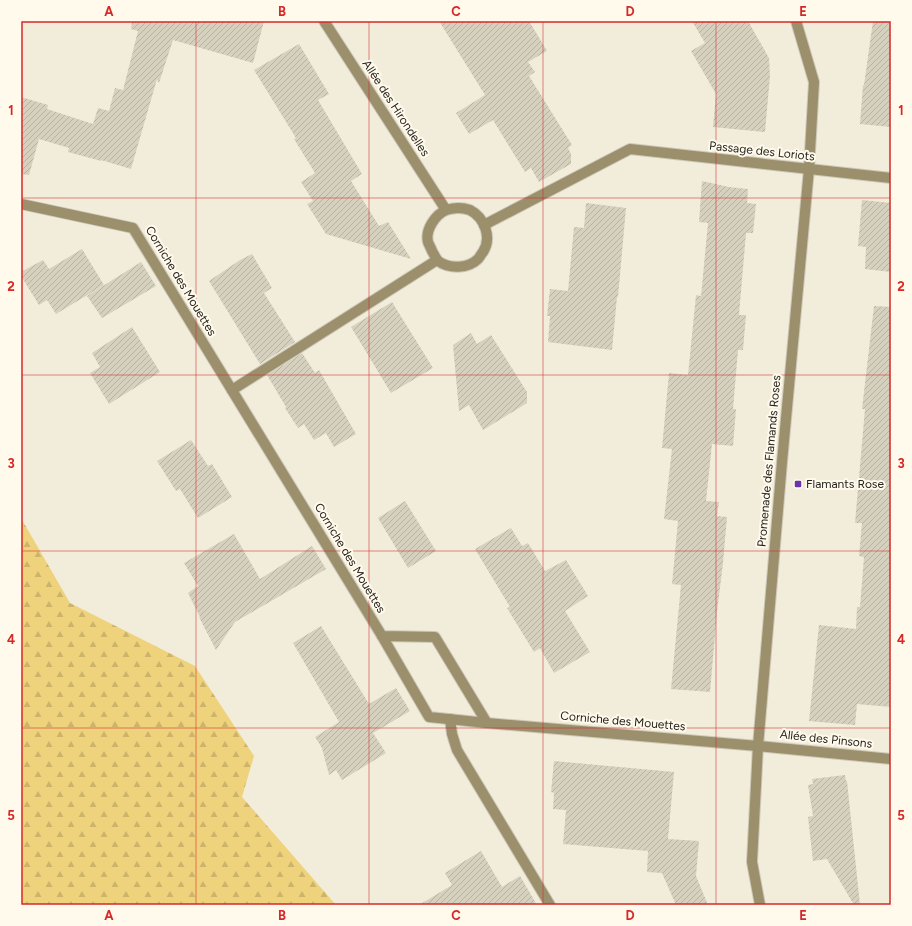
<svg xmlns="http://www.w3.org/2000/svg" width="912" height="926" viewBox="0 0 912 926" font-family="Figtree,sans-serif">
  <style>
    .forest { fill: url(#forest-firs) }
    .building { fill: url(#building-hatch) }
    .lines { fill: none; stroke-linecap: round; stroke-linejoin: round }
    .minor-casing { stroke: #cdc8b9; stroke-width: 12 }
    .minor { stroke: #9b8f6c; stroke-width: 10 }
    .grid { fill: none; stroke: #d62828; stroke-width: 1; stroke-opacity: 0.55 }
    .poi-dot { fill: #6c34ab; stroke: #fffaec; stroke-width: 1.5 }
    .labels { text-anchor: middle; stroke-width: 4; stroke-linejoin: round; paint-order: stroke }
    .street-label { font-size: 12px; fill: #25231d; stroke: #fffaec }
    .poi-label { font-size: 12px; fill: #25231d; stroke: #fffaec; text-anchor: start }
    .neatline { fill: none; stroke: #d62828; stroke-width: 1.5 }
    .grid-label { font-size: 13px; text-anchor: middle; font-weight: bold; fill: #d62828 }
  </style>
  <defs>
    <pattern id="forest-firs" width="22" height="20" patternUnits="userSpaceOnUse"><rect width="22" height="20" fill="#efd27c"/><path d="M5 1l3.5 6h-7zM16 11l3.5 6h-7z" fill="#cdb46b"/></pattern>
    <pattern id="building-hatch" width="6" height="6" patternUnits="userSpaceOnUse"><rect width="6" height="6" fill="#d6d0bf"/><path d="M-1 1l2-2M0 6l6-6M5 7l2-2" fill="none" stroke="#b8b2a4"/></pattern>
  </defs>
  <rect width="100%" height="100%" fill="#f2ecdb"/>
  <polygon class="forest" points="21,518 70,603 195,666 254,756 242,797 336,905 21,905"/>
  <g class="building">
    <polygon points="132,21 264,21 253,63 173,40 159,83 157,79 131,169 101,160 101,161 68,152 69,148 39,139 29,175 21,174 21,97 48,105 47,109 93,124 98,108 109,111 115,88 123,90 138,31 131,29"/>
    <polygon points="439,21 529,21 547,51 528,62 535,72 529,76 572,145 568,148 571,154 571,164 539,182 531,168 525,172 493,120 469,134 456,113 485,95"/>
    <polygon points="692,21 748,21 769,58 770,76 765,132 713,127 716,94 691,51 705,43"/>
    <polygon points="873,21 891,21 891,127 860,124 863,85 864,85"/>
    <polygon points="299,44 329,94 318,100 362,174 351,181 379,226 388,222 411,259 326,234 307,204 313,201 301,182 315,173 294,139 296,138 254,70"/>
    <polygon points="702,181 729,187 748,189 747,203 756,204 753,233 746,233 739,315 746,315 743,350 738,350 733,409 736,409 733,446 712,444 706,501 719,502 717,516 727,517 723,563 717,612 710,692 671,689 681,585 672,584 678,521 664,519 672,449 662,448 669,373 688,375 696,295 701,296 708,223 699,222"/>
    <polygon points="862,200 891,203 891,272 865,269 866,247 858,246"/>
    <polygon points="586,203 626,208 618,297 617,297 612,350 548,342 550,316 547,316 550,289 568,291 574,227 584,228"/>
    <polygon points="82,249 104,285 56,314 47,300 39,305 21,276 21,272 43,260 49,269"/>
    <polygon points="252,254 272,288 264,293 295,342 260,364 209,281 240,260"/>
    <polygon points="141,262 156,286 102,318 87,296"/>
    <polygon points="392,302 433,368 391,393 351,327"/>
    <polygon points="874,306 891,307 891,707 857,704 855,725 809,721 819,625 856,629 857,607 860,607 864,557 859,556 862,523 855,523 865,409 862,409"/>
    <polygon points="132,327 160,372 109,404 90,373 100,367 92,353"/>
    <polygon points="471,333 477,344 491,335 527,392 527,403 483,430 469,405 459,411 453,345"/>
    <polygon points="302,353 315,373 319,370 356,434 334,447 326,433 314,440 304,424 298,428 285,408 286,407 267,375"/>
    <polygon points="191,440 208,466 212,464 232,497 198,518 180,489 176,491 157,461"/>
    <polygon points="405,501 436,551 408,568 378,518"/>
    <polygon points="511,528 522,546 528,543 545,571 566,560 588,596 565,611 590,652 554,673 540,648 534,652 507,608 510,607 475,549"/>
    <polygon points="234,534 260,579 312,546 326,569 235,622 216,650 199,617 200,617 188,593 198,586 184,563"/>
    <polygon points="321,626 369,704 396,688 410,711 373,733 386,753 342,780 336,770 329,775 322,748 315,737 339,722 293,643"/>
    <polygon points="554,761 674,772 668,839 699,841 696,876 708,905 676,905 662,873 647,872 648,851 563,844 566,810 553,809 554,793 551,792"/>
    <polygon points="845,775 846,781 847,781 860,905 854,905 827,859 813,861 808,817 813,816 808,785 813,784 812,779"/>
    <polygon points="481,851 502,887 520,876 537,905 419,905 452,885 445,873"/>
  </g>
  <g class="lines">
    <g class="minor-casing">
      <g id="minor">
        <polyline points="324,21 446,210"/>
        <polyline points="21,204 133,228 382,636 435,637 487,723 758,746 891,759"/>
        <path d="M458,208C462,208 467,209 470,210C485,218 492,238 483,252C481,254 480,257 478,259C468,269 449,269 438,261C436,259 434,254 432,251C431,248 429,245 428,242C425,230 435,215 446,210C450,209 454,208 458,208Z"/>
        <polyline points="484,225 630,149 891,178"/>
        <polyline points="232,390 437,260"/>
        <polyline points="382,636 429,717 487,723"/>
        <polyline points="450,719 452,734 457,750 550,905"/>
        <polyline points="760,905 752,862 758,746 782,462 809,169 814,82 796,21"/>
      </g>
    </g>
    <use href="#minor" class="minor"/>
  </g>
  <path class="grid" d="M196,21V905M369,21V905M543,21V905M716,21V905M21,198H891M21,375H891M21,551H891M21,728H891"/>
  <rect class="poi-dot" x="794" y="480" width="8" height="8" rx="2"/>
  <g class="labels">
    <g class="street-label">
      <text transform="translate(396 108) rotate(57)" y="4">Allée des Hirondelles</text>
      <text transform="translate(762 151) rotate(6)" y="4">Passage des Loriots</text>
      <text transform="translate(181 281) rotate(59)" y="4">Corniche des Mouettes</text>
      <text transform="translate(769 461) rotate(-85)" y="4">Promenade des Flamands Roses</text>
      <text transform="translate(350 558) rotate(59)" y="4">Corniche des Mouettes</text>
      <text transform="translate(623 721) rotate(5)" y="4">Corniche des Mouettes</text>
      <text transform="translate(826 739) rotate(6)" y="4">Allée des Pinsons</text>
    </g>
    <g class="poi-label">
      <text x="806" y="488">Flamants Rose</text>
    </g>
  </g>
  <rect width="912" height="926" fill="none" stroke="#fffaec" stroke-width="44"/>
  <rect x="22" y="22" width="868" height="882" class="neatline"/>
  <g class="grid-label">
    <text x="109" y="16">A</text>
    <text x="282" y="16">B</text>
    <text x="456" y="16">C</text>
    <text x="630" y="16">D</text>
    <text x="803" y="16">E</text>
    <text x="11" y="115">1</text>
    <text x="901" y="115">1</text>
    <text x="11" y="291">2</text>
    <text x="901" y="291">2</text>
    <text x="11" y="468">3</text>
    <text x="901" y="468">3</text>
    <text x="11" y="644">4</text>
    <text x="901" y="644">4</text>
    <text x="11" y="820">5</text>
    <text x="901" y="820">5</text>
    <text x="109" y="920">A</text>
    <text x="282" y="920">B</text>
    <text x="456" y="920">C</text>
    <text x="630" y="920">D</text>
    <text x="803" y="920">E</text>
  </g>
</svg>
